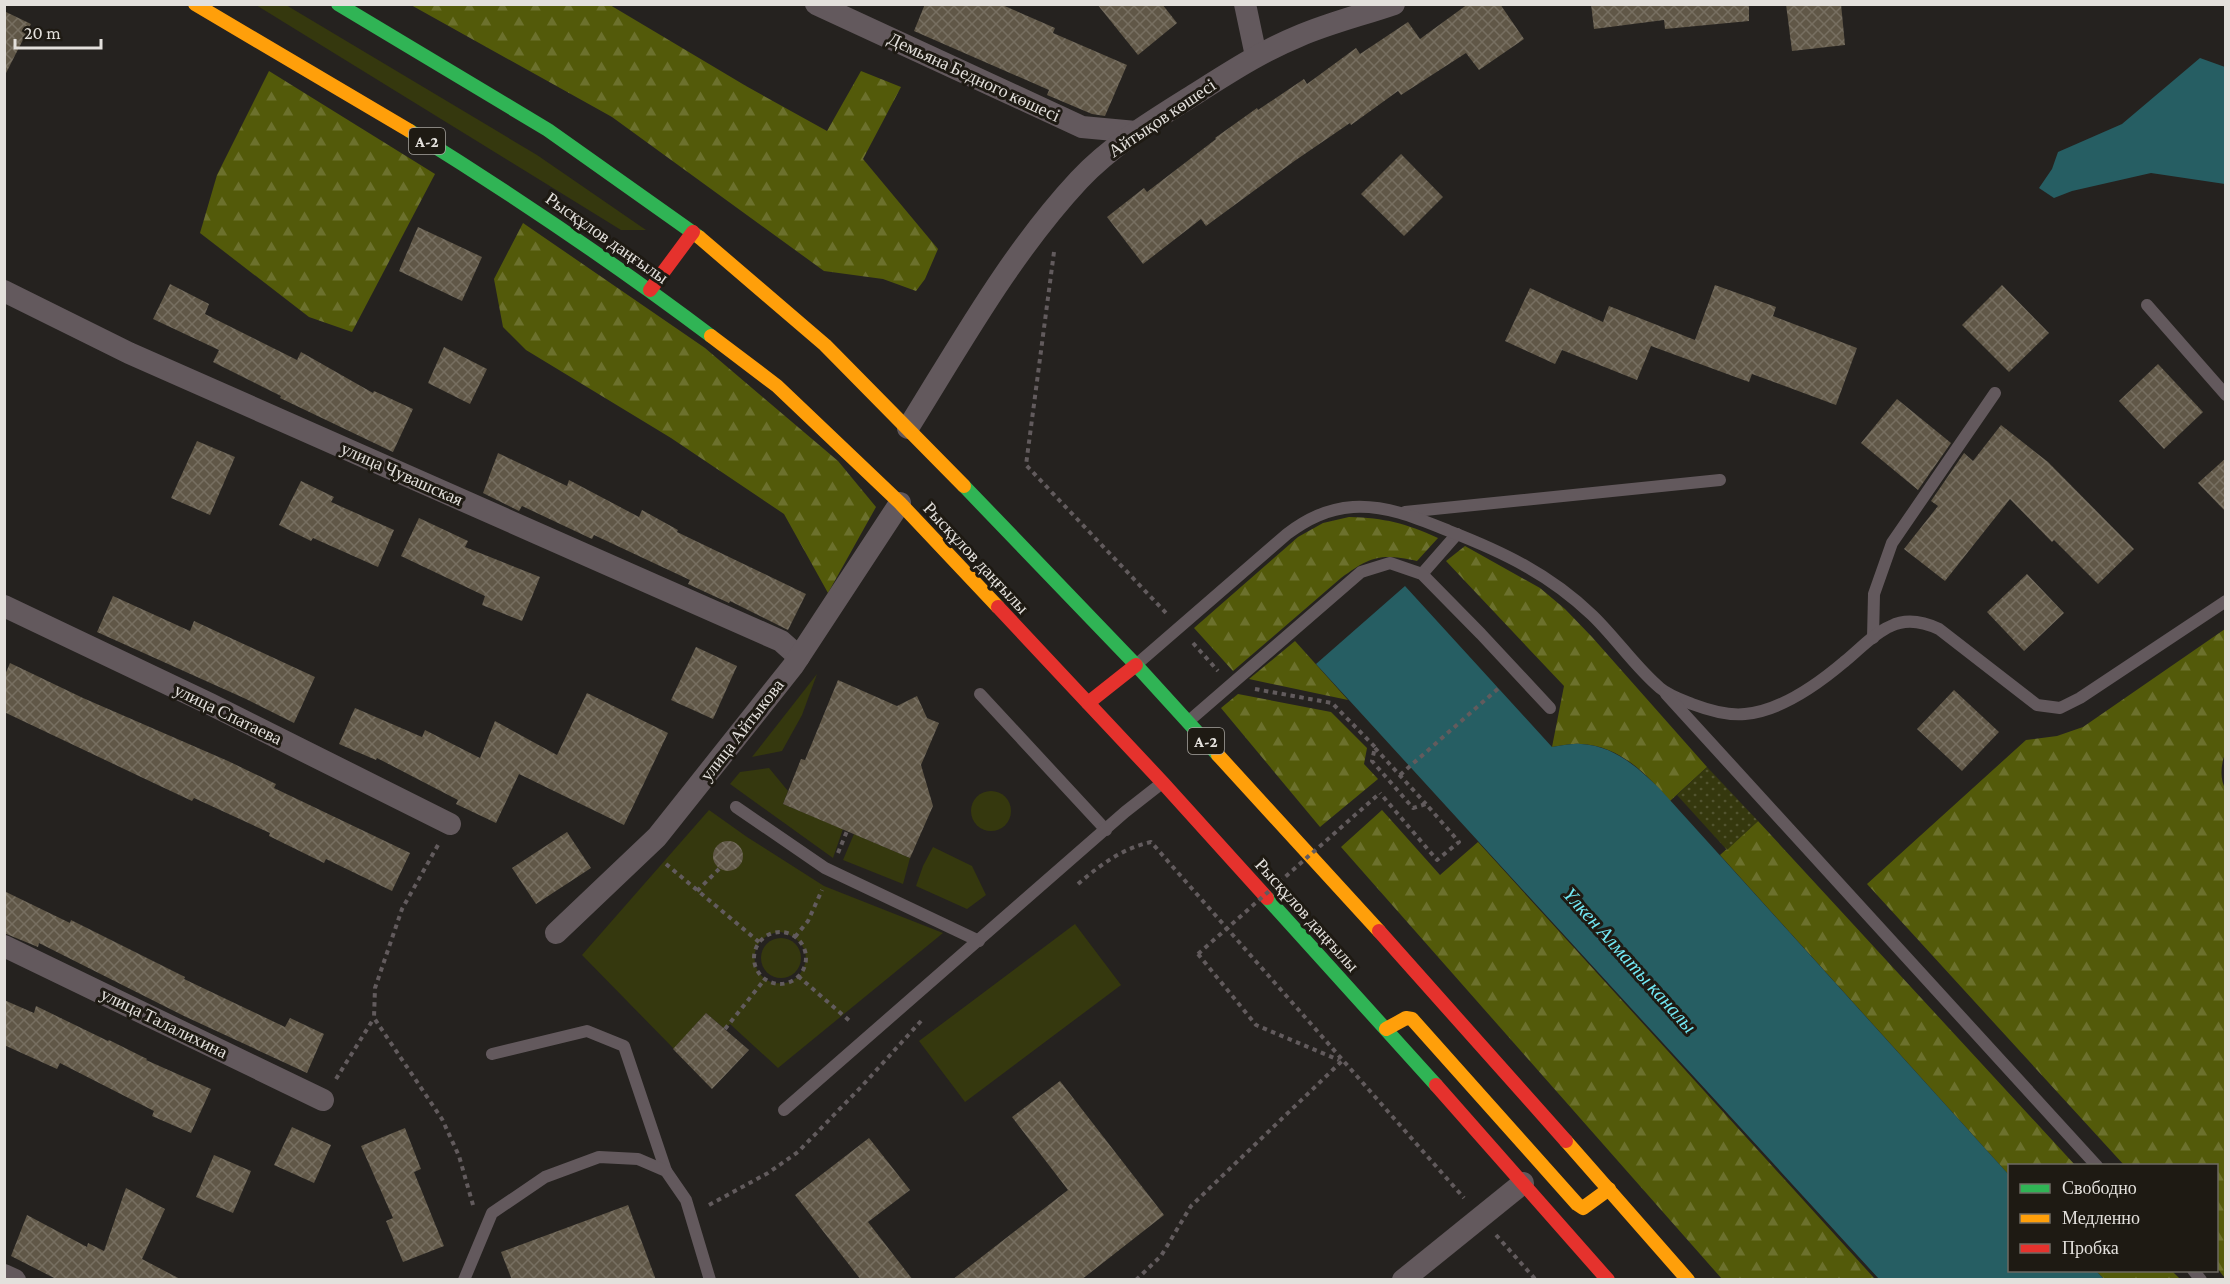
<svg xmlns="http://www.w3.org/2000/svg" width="2230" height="1284" viewBox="0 0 2230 1284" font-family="'Crimson Pro',serif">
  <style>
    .green { fill: #35380e; fill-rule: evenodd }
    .forest { fill: url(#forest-firs) }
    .park { fill: url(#park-dots) }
    .water { fill: #265e63 }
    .building { fill: url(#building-cross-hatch) }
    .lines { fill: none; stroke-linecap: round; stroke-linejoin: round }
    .path { stroke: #625b5d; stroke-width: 4; stroke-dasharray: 4.5 4.5; stroke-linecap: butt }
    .lane { stroke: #63595d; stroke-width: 12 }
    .street { stroke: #63595d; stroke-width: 22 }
    .fast { stroke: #30b455; stroke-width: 14 }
    .slow { stroke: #ff9f0a; stroke-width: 14 }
    .jam { stroke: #e5322d; stroke-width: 14 }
    .path-bridge { stroke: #625b5d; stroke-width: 4; stroke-dasharray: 4.5 4.5; stroke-linecap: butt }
    .labels { text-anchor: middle; stroke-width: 6; stroke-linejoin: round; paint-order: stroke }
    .shield { fill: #1e1a13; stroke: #a8a5a0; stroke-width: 1.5 }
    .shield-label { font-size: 16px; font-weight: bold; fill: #e3e0dc }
    .street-label { font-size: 18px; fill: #e3e0dc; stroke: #1e1a13 }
    .water-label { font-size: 20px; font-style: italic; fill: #73eaf7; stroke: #1e1a13 }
  </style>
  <defs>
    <pattern id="forest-firs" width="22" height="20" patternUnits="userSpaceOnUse" patternTransform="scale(1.5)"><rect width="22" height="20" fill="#535a0a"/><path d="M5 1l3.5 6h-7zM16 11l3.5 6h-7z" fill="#6c712d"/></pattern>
    <pattern id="park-dots" width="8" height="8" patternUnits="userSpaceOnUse" patternTransform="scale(1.5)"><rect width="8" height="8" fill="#35380e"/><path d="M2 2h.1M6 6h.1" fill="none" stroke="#525430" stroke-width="1.8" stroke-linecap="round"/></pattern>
    <pattern id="building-cross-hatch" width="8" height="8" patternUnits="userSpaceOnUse" patternTransform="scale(1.5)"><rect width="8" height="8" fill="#605747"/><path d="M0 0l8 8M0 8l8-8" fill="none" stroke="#776f61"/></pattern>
  </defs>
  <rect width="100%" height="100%" fill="#25221f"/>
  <g class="green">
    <polygon points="256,5 286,5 537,155 646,230 621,230"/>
    <polygon points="817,674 802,715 782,751 752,757"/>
    <polygon points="769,768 788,791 783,804 843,829 833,858 730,784 740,772"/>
    <circle cx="991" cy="811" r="20"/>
    <path d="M709,810L747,837L824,886L943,933L778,1068L730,1024L725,1029L706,1013L674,1049L582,955ZM780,932C798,935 812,951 803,969C799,977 792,982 785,983C749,988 742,936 780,932Z"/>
    <polygon points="854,834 910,858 903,884 843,860"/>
    <polygon points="933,847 972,866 986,895 967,909 916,886 923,866"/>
    <polygon points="1075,924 1121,985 965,1102 919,1041"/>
    <circle cx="781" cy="958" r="20"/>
  </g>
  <g class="forest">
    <polygon points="411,5 610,5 746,86 827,131 861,71 901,87 863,159 938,249 925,279 916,291 883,279 824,271 612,117"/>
    <polygon points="269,71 435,174 352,332 309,317 200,233 217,175"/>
    <polygon points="523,223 705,348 838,461 876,507 828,593 784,514 671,438 526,350 503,327 494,279"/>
    <path d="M1349,517C1385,518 1405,523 1438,538L1417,561C1380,553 1371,556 1341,578L1233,671L1194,628L1298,537L1323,523Z"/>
    <path d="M1465,546L1540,588L1565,609L1592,637L1707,767L1670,801C1647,774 1619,745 1580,744C1571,743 1561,746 1552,747L1564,686L1446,561Z"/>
    <path d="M2225,629L2226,751C2221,763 2219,779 2226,790L2225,1278L2217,1268L2216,1166L2124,1165L1867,884L2026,740L2057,736L2083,727Z"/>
    <polygon points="1295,641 1348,700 1249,679"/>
    <polygon points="1238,694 1331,712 1367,748 1364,764 1378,779 1320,827 1221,708"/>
    <polygon points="1382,810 1440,875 1478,842 1875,1279 1722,1279 1341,847"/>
    <polygon points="1758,821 2075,1165 2010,1166 2009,1175 1720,855"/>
    <polygon points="2096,1271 2172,1271 2180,1279 2104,1279"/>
  </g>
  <polygon class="park" points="1707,767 1758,821 1727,850 1677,795"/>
  <g class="water">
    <polygon points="2200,58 2225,67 2225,184 2151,173 2072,191 2054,198 2039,188 2052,169 2058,152 2122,124"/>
    <path d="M1405,586L1552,747C1561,746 1571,743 1581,744C1614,746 1636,766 1659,788L2009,1175L2010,1270L2096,1271L2104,1279H1879L1316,664Z"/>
  </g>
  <g class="building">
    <polygon points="925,4 1000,4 1055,28 1053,33 1127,65 1105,116 1092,114 1047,95 1049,90 914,31"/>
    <polygon points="1097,4 1162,4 1177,23 1138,55"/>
    <polygon points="1468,4 1500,4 1524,39 1479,70 1466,53 1401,95 1398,91 1351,125 1350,123 1293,162 1206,226 1201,219 1143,264 1107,217 1144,188 1147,192 1216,139 1215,138 1257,108 1258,110 1304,79 1307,84 1356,48 1360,54 1408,22 1420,39"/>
    <polygon points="1591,4 1749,4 1749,21 1665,29 1664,20 1594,29"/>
    <polygon points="1786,4 1841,4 1845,45 1792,51"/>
    <polygon points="4,11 31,24 4,77"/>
    <polygon points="1401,154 1443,197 1404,236 1361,194"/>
    <polygon points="418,227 482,257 462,301 399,271"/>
    <polygon points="170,284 209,304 205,314 297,360 301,352 373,393 374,391 413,409 393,452 280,398 281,396 213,362 219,350 153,319"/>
    <polygon points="1715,285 1776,307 1773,316 1857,348 1836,405 1752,374 1749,382 1651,346 1637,380 1562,350 1555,364 1505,341 1530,288 1603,322 1609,306 1695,340"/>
    <polygon points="2002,285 2049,333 2009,372 1962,325"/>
    <polygon points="444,347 487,369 470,404 428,383"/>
    <polygon points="2158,364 2203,412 2164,449 2119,401"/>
    <polygon points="1897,399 1951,443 1918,490 1861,443"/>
    <polygon points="2001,425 2048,462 2134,549 2098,584 2054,540 2052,542 2010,499 1945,581 1904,549 1938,506 1931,501 1964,453 1973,461"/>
    <polygon points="197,441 235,457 210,515 171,498"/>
    <polygon points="498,453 567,486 569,480 639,517 642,510 678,530 677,532 806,594 788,630 730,601 729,603 688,584 690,580 594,535 592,539 522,506 519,511 483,493"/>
    <polygon points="2226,458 2226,512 2198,483"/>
    <polygon points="301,481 334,497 331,502 394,530 378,567 313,538 311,541 279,525"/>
    <polygon points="419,518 468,541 465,547 540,577 522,621 482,605 485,596 401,556"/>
    <polygon points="2027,574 2064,613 2024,651 1987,612"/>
    <polygon points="113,596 190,631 194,621 315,677 294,723 246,699 97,632"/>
    <polygon points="696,647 737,666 713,719 671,700"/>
    <polygon points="10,663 83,698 228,761 276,784 274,788 410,853 392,891 326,859 324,863 269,836 270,833 194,798 192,801 141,777 4,712 4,677"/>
    <polygon points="838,680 897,706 917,696 927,718 939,723 921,765 933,806 910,858 783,804 801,759 805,760"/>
    <polygon points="1954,690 1999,732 1962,771 1917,729"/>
    <polygon points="587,693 668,733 624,825 519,774 496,823 456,804 458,800 377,758 376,760 339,744 355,708 422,737 425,730 480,758 495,721 557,755"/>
    <polygon points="567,832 591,868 536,904 512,868"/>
    <circle cx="728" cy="856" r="15"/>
    <polygon points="4,891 70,923 71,920 185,977 184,979 285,1027 290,1018 324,1034 307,1073 184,1016 39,943 38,947 4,933"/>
    <polygon points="4,1000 34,1013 36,1006 108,1041 109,1040 147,1059 146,1060 211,1089 191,1133 152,1116 154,1111 60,1063 57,1069 4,1045"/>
    <polygon points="706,1013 749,1050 712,1089 673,1049"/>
    <polygon points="1060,1081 1164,1215 1081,1280 952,1280 1068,1190 1012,1117"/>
    <polygon points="292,1127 331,1145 314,1183 274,1165"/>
    <polygon points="405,1128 421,1169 414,1172 444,1246 403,1262 386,1221 393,1218 361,1146"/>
    <polygon points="869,1138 910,1190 868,1222 913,1280 861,1280 795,1195"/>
    <polygon points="214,1155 251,1171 233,1213 196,1197"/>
    <polygon points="126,1188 165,1209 142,1259 182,1280 58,1280 11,1256 27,1215 87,1247 88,1243 104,1251"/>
    <polygon points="628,1205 656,1280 512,1280 501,1252"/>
  </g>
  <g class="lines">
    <g class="path">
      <polyline points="1054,252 1026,465 1166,613"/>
      <polyline points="1193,643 1218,671"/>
      <polyline points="1255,689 1332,703 1375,747 1372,761 1413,808 1426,804 1459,842 1437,860 1380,793"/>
      <polyline points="1375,748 1426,804"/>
      <polyline points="1400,775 1501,686"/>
      <polyline points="438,845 402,909 375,988 374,1018 442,1119 459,1156 473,1205"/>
      <polyline points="838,853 847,831"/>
      <polyline points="666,864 759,942"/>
      <path d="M1078,884C1100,865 1123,848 1151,842L1464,1198"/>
      <polyline points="697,891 719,869"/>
      <circle cx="780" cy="958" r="26"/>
      <polyline points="795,937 808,921 822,890"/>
      <polyline points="1198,954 1256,1025 1339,1060"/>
      <polyline points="798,976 852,1023"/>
      <polyline points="725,1029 765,979"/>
      <polyline points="336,1079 374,1018"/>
      <polyline points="709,1205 768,1173 798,1152 862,1086 921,1021"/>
      <polyline points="1496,1235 1536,1280"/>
      <polyline points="1136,1280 1161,1256 1191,1206 1342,1061"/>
    </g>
    <g class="lane">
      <polyline points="2147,305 2226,395"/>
      <polyline points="1405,512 1720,480"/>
      <polyline points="1422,574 1457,534"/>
      <polyline points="1873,638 1874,594 1892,543 1995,393"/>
      <path d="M1137,664L1287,534C1307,519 1327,509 1353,507C1387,505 1417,518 1449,531C1503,552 1549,574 1592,615C1616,638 1635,667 1660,688C1668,695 1682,700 1692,704C1708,710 1728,716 1745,714C1780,711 1818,684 1844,662C1859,650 1874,633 1891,626C1907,618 1924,622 1939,629L2037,705L2060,708L2080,698L2226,601"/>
      <polyline points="980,694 1106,830"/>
      <polyline points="1666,694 2097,1166"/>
      <polyline points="1190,720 1361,572 1390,563 1422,574 1481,634 1550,708"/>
      <polyline points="736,807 825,868 979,941"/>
      <polyline points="492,1054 587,1031 624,1046 666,1171"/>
      <polyline points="784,1110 1125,812 1162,783"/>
      <polyline points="2193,1270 2201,1280"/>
      <polyline points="464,1280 492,1213 545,1177 599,1157 638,1159 666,1171 686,1200 710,1280"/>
    </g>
    <g class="street">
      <polyline points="816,4 1082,127 1136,132"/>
      <polyline points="1245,4 1256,56"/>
      <polyline points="4,291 129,353 781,641 799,657"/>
      <path d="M908,428C961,343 1011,253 1079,180C1111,146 1152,121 1192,96C1227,74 1260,52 1299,36C1329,23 1362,15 1394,4"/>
      <polyline points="4,606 210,704 450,824"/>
      <polyline points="556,933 657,837 793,666 900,503"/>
      <polyline points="4,946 323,1100"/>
      <polyline points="4,1275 15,1280"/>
      <polyline points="1403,1280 1523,1183"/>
    </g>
    <g class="fast">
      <polyline points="338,4 548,130 699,237"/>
      <path d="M410,131C513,195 614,263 711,336"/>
      <polyline points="964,486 1136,665 1218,755"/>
      <polyline points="1267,898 1436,1085"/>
    </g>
    <g class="slow">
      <polyline points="195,4 410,131"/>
      <polyline points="699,237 825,345 964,486"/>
      <polyline points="711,336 777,386 900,503 998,607"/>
      <polyline points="1218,755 1379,931"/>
      <polyline points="1386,1029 1406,1018 1412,1019 1577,1204 1583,1208 1609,1189"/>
      <polyline points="1566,1141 1688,1280"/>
    </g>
    <g class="jam">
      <polyline points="650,290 693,232"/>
      <polyline points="998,607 1163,783 1267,898"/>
      <polyline points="1088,703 1136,665"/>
      <polyline points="1379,931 1566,1141"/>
      <polyline points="1436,1085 1608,1280"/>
    </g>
    <polyline class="path-bridge" points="1198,954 1380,793"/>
  </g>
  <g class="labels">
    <g class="shield">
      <rect x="409" y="128" width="36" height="26" rx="4.5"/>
      <rect x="1188" y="728" width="36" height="26" rx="4.5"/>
    </g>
    <g class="shield-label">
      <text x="427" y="147">A-2</text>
      <text x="1206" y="747">A-2</text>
    </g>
    <g class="street-label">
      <text transform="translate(974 77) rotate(25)" y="6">Демьяна Бедного көшесі</text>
      <text transform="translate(1162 118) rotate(-34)" y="6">Айтықов көшесі</text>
      <text transform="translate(607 238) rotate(35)" y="6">Рысқұлов даңғылы</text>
      <text transform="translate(402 474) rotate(24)" y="6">улица Чувашская</text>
      <text transform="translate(976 558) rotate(47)" y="6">Рысқұлов даңғылы</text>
      <text transform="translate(228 714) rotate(26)" y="6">улица Спатаева</text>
      <text transform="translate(742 730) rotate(-52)" y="6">улица Айтыкова</text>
      <text transform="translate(1307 915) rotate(48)" y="6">Рысқұлов даңғылы</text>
      <text transform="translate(164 1023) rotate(26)" y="6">улица Талалихина</text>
    </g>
    <g class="water-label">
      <text transform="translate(1630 960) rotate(48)" y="7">Үлкен Алматы каналы</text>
    </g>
  </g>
  <rect width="2230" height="1284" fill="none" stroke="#e3e0dc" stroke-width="12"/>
  <rect x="2008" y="1164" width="210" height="108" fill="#1e1a13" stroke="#6d6963" stroke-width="1.5"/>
  <rect x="2020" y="1184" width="30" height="9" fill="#30b455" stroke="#6d6963" stroke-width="1.5"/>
  <text x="2062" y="1194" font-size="18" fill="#e3e0dc">Свободно</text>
  <rect x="2020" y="1214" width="30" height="9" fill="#ff9f0a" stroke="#6d6963" stroke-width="1.5"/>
  <text x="2062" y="1224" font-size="18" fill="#e3e0dc">Медленно</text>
  <rect x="2020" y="1244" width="30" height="9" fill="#e5322d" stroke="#6d6963" stroke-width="1.5"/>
  <text x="2062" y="1254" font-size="18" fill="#e3e0dc">Пробка</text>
  <path d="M15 39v9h86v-9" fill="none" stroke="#e3e0dc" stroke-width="3"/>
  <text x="24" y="39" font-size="18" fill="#e3e0dc" stroke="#1e1a13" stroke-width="4.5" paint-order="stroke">20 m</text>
</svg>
